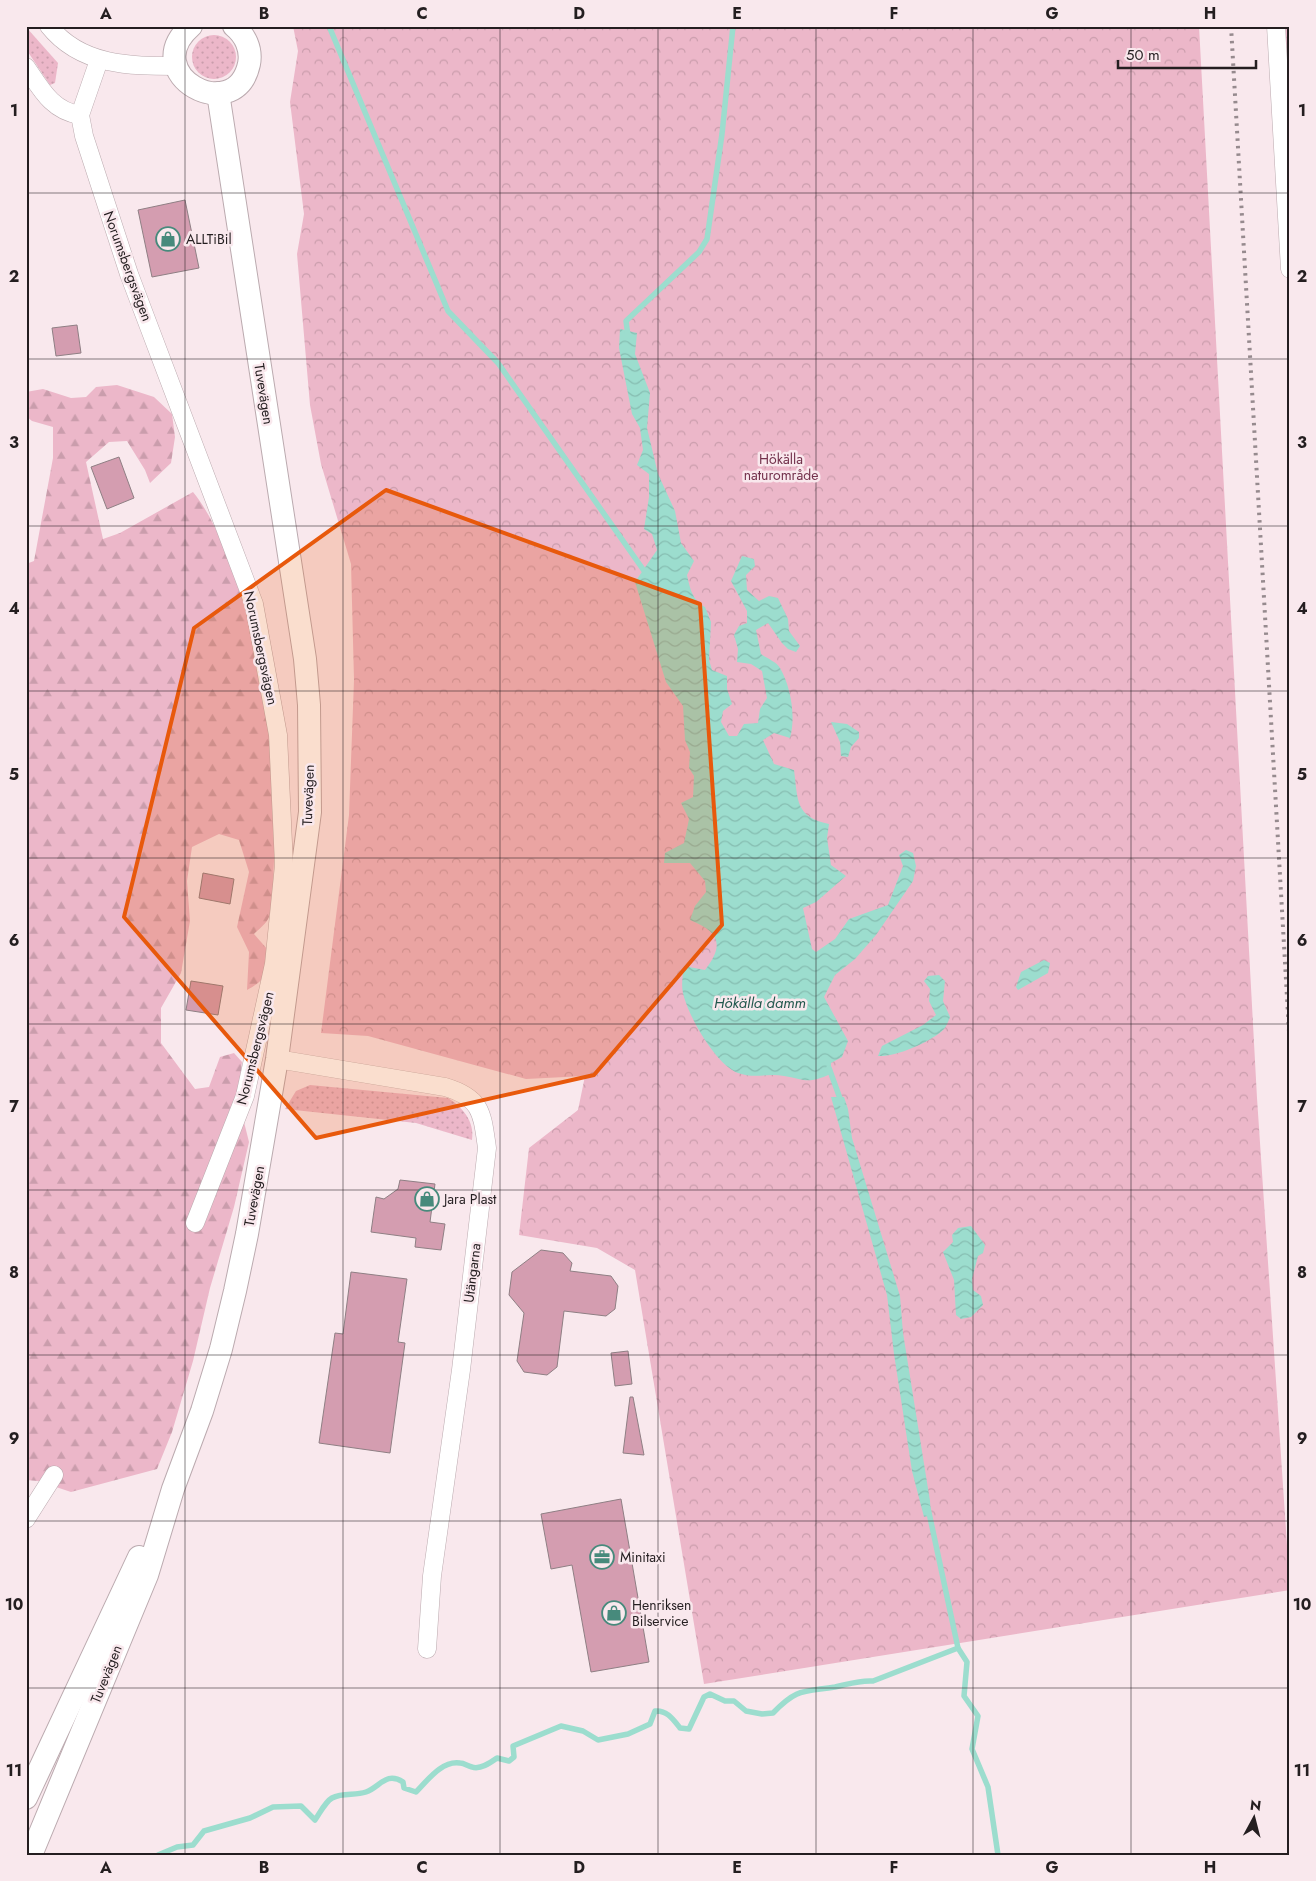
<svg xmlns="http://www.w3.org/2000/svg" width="1316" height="1881" viewBox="0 0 1316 1881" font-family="Jost,sans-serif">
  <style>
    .grass { fill: url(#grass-dots) }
    .forest { fill: url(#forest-firs) }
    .park { fill: url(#park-crowns) }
    .water { fill: url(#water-waves) }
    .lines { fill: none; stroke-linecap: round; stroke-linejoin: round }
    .stream { stroke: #9cddce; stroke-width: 5.5 }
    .building { fill: #d49db0; stroke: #8f7f84 }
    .minor-casing { stroke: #bbaaaf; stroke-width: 19 }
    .major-casing { stroke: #bbaaaf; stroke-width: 24 }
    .minor { stroke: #fff; stroke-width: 18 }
    .major { stroke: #fff; stroke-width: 22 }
    .rail { stroke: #968a8e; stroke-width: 4; stroke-dasharray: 2.5 5; stroke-linecap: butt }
    .marked { fill: #e8590c; fill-opacity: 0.2; stroke: #e8590c; stroke-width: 4; stroke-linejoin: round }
    .grid { fill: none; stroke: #241e20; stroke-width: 1; stroke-opacity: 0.55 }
    .labels { text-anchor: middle; stroke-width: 5; stroke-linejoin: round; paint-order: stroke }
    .poi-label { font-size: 14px; fill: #241e20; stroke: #f9e8ed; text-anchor: start }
    .street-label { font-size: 14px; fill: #241e20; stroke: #f9e8ed }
    .park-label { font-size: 14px; fill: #73314c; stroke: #f9e8ed }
    .water-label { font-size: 15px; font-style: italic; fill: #21574c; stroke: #f9e8ed }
    .neatline { fill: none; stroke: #241e20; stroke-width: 2 }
    .grid-label { font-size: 16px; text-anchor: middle; font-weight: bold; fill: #241e20 }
  </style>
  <defs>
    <pattern id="grass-dots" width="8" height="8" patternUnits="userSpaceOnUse" patternTransform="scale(1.25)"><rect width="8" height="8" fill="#ecb7c9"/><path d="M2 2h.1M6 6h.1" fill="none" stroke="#ca9dac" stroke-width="1.8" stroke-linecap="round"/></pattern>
    <pattern id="forest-firs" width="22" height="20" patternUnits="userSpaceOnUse" patternTransform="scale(1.25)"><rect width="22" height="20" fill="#ecb7c9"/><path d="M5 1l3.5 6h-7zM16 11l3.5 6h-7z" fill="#ca9dac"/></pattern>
    <pattern id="park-crowns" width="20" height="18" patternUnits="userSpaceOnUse" patternTransform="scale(1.25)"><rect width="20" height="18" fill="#ecb7c9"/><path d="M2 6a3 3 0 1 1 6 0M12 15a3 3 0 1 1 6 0" fill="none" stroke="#ca9dac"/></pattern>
    <pattern id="water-waves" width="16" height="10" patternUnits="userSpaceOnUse" patternTransform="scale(1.25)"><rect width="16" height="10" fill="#9cddce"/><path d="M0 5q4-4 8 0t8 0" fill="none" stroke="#86bdb1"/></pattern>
  </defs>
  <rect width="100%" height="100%" fill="#f9e8ed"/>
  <g class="grass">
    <polygon points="1285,26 1290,26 1289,108 1288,97"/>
    <polygon points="26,27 58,63 55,83 50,85 26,49"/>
    <circle cx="214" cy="57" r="22"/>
    <path d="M310,1085L448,1098C462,1107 475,1121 472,1140L416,1123L285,1109L296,1091Z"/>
  </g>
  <path class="forest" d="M117,385L154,397L172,414L175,437L171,463L150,483L145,470L127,441L109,442L86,462L103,539L120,533L193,492C213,517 224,547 235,577C266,667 278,765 274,861C273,877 274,903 269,917C267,923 258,930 254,934L268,950C266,973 269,978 247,990L249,952L237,927L249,872L239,840L219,834L192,847L187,881L190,921L181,973L161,1008V1043L195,1089L209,1087L220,1057L234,1053L242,1062L238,1098L249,1142L234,1207L210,1288L193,1361L172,1432L157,1469L71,1492L38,1481L26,1480V564L34,561L53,458V427L32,421L26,416V392L43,389L71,398L86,397L96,387Z"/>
  <polygon class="park" points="293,26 1199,26 1257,1098 1290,1590 704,1684 635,1270 597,1248 519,1235 529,1148 578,1110 585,1076 526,1079 368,1036 321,1033 349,815 354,680 351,564 321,464 310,405 297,254 304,214 290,102 298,51"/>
  <g class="water">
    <path d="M620,329L637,333L635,354L650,393L647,428L658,474L675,511L681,543L694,561L687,575C690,588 692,600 705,607L711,622L709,660L712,670L727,676V689L732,704L723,711L721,722L729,736H737L744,724L758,723L760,709L767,698L762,671L751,664L737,662L738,649L734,635L739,626L747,623V611L731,581L742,556L754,559L755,566L746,575L747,590L759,601L769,596L778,598L788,619L789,631L800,646L796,652L788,649L782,643L768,623L756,630L761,654C766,658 777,662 780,668C791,687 796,717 790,738L774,733L763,740L774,764L794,770C798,800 795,817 829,824L827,838L831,865L846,876L816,902L803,908L812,949L816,952L835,939L849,919L888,905L903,866L899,855L906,850L913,853L916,866L913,881L876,935L855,959L835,975L824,997L848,1041L842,1057L831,1063V1074C807,1084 807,1080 784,1076C768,1073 754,1079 738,1073C716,1065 688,1016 683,993C681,985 683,974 684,966L705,970C725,944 719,932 690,920L695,906L706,892L705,881L690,863H664L665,853L684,843L689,819L681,803L693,797L694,776L689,768L690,752L685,740L683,706L666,682L635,582L657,550L652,534L644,529L649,497V474L637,465L643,450L640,428L632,414L619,348Z"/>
    <polygon points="831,722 847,724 859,732 859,738 851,747 848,757 841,756 840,742"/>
    <polygon points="1044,960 1050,963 1048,973 1018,990 1016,987 1021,972"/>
    <path d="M939,975L945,981L943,1001L950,1017C948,1022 946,1028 942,1031C928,1043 896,1057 878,1056L882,1046L923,1025L936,1015L929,1001L930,989L924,981L928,976Z"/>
    <polygon points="831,1097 844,1097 848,1109 852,1138 900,1296 903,1333 930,1501 931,1515 924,1517 912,1471 894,1354 887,1295"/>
    <polygon points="971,1226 985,1245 983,1253 978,1256 972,1279 973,1290 981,1296 983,1305 971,1317 961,1319 956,1315 954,1280 943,1252 953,1242 952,1235 958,1228"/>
  </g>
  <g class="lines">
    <g class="stream">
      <polyline points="329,26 448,311 498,363 647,575"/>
      <polyline points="628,336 626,321 699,252 707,239 722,134 733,26"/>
      <polyline points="829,1068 842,1104"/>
      <polyline points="928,1508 958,1648 967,1662 964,1696 978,1716 972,1749 988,1787 998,1855"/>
      <path d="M158,1855L177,1847L193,1845L204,1831L250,1818L273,1807L301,1806L315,1820C320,1813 325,1802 332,1798C343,1792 355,1796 366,1792C380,1787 386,1771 403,1782L404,1788L416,1792C427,1781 442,1760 460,1763C464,1763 468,1766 472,1767C480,1770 490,1763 497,1758L509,1761L514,1757L513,1746L561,1726L583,1731L598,1740L628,1734L650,1724L655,1711C667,1710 673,1719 680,1728L689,1729L704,1697L710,1694L725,1701H734L746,1711L762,1714L773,1713C797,1688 803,1692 835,1687C849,1684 859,1680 873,1681L958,1648"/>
    </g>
  </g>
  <g class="building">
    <polygon points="185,200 199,268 152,277 138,210"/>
    <polygon points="77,325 81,353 56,356 52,328"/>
    <polygon points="119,457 134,498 107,509 91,467"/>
    <polygon points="203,873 234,879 230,904 199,898"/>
    <polygon points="191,981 223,986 218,1015 186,1010"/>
    <polygon points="400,1180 435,1184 430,1222 445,1224 441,1250 415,1247 416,1238 371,1232 376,1197 384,1199 398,1189"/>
    <polygon points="541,1250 563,1253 572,1263 570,1271 611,1276 618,1286 615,1309 606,1316 564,1311 557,1367 547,1375 524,1372 517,1361 524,1313 509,1295 512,1272"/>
    <polygon points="351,1272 407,1279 398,1342 405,1343 390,1453 319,1443 335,1333 343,1334"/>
    <polygon points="628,1351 632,1384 615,1386 611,1353"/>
    <polygon points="630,1397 633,1397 644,1455 623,1453"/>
    <polygon points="621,1499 649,1662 591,1672 572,1565 551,1569 541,1514"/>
  </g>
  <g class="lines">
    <g class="minor-casing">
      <g id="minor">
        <path d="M49,26C81,66 130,66 176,66"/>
        <polyline points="1276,26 1290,269"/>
        <polyline points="99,60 80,115 84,136 129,274 254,604 278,735 284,865 274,964 245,1096 195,1223"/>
        <path d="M26,67C41,89 52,111 80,115"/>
        <path d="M277,1059L445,1087C482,1098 482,1113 487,1148L461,1370L432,1576L427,1649"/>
        <polyline points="26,1519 54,1475"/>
      </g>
    </g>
    <g class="major-casing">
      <g id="major">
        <path d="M191,26C136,74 235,128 249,64C252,49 245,35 234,26"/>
        <polyline points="26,1798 139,1557"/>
        <polyline points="31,1855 147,1575 173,1489 202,1411 221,1349 235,1291 247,1234 277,1059 310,812 309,705 305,659 218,93"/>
      </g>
    </g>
    <use href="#minor" class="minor"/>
    <use href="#major" class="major"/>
    <polyline class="rail" points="1231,26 1290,1049"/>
  </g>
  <path class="marked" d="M386,490L700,604L722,925L594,1075L316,1138L124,917L194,628Z"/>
  <path class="grid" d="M185,26V1855M343,26V1855M500,26V1855M658,26V1855M816,26V1855M973,26V1855M1131,26V1855M26,193H1290M26,359H1290M26,526H1290M26,691H1290M26,858H1290M26,1024H1290M26,1190H1290M26,1355H1290M26,1521H1290M26,1688H1290"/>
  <defs>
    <g id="shop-ring" transform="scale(1.25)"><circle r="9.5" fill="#f9e8ed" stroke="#478a7c" stroke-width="1.5"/><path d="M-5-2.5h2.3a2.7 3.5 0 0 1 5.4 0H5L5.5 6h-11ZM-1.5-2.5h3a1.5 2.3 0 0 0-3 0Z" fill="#478a7c"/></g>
    <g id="office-ring" transform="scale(1.25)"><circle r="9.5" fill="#f9e8ed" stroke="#478a7c" stroke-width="1.5"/><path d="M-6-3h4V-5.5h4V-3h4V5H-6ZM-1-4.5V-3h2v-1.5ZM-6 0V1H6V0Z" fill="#478a7c"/></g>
  </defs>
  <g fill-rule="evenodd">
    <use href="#shop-ring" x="168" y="239"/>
    <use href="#shop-ring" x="427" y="1199"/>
    <use href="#office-ring" x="602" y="1557"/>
    <use href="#shop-ring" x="614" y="1613"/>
  </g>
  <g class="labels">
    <g class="poi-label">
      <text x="186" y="244">ALLTiBil</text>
      <text x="444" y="1204">Jara Plast</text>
      <text x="620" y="1562">Minitaxi</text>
      <text x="632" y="1610">Henriksen<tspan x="632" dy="16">Bilservice</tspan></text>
    </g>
    <g class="street-label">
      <text transform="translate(128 266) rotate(70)" y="5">Norumsbergsvägen</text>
      <text transform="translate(264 394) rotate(81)" y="5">Tuvevägen</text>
      <text transform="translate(261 648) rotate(78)" y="5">Norumsbergsvägen</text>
      <text transform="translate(308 795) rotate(-88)" y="5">Tuvevägen</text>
      <text transform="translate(255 1048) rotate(-76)" y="5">Norumsbergsvägen</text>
      <text transform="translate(254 1196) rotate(-80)" y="5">Tuvevägen</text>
      <text transform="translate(472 1273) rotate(-83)" y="5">Utängarna</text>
      <text transform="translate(106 1674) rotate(-68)" y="5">Tuvevägen</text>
    </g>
    <g class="park-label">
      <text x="781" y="464">Hökälla<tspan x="781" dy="16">naturområde</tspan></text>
    </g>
    <g class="water-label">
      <text x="760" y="1008">Hökälla damm</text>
    </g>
  </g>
  <rect width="1316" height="1881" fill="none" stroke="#f9e8ed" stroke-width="55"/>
  <g transform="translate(1254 1818) rotate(7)" stroke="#f9e8ed" stroke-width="4" paint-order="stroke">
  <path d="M0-4L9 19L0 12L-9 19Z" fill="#241e20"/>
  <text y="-8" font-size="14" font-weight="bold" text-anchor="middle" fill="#241e20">N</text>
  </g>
  <path d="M1118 60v8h138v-8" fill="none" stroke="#241e20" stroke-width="2.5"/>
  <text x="1126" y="60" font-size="15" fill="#241e20" stroke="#f9e8ed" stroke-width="4" paint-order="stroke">50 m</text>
  <rect x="28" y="28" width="1260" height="1826" class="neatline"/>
  <g class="grid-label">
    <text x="106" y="19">A</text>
    <text x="264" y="19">B</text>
    <text x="422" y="19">C</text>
    <text x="579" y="19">D</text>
    <text x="737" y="19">E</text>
    <text x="894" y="19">F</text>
    <text x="1052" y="19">G</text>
    <text x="1210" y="19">H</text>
    <text x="14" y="116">1</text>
    <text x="1302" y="116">1</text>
    <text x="14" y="282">2</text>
    <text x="1302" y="282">2</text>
    <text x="14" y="448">3</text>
    <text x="1302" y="448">3</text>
    <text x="14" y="614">4</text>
    <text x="1302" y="614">4</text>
    <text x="14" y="780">5</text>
    <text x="1302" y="780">5</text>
    <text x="14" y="946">6</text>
    <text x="1302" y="946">6</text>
    <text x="14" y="1112">7</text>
    <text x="1302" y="1112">7</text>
    <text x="14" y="1278">8</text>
    <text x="1302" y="1278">8</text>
    <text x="14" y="1444">9</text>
    <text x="1302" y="1444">9</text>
    <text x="14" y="1610">10</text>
    <text x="1302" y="1610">10</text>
    <text x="14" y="1776">11</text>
    <text x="1302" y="1776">11</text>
    <text x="106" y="1873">A</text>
    <text x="264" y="1873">B</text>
    <text x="422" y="1873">C</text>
    <text x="579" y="1873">D</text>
    <text x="737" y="1873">E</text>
    <text x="894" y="1873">F</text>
    <text x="1052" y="1873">G</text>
    <text x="1210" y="1873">H</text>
  </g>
</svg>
